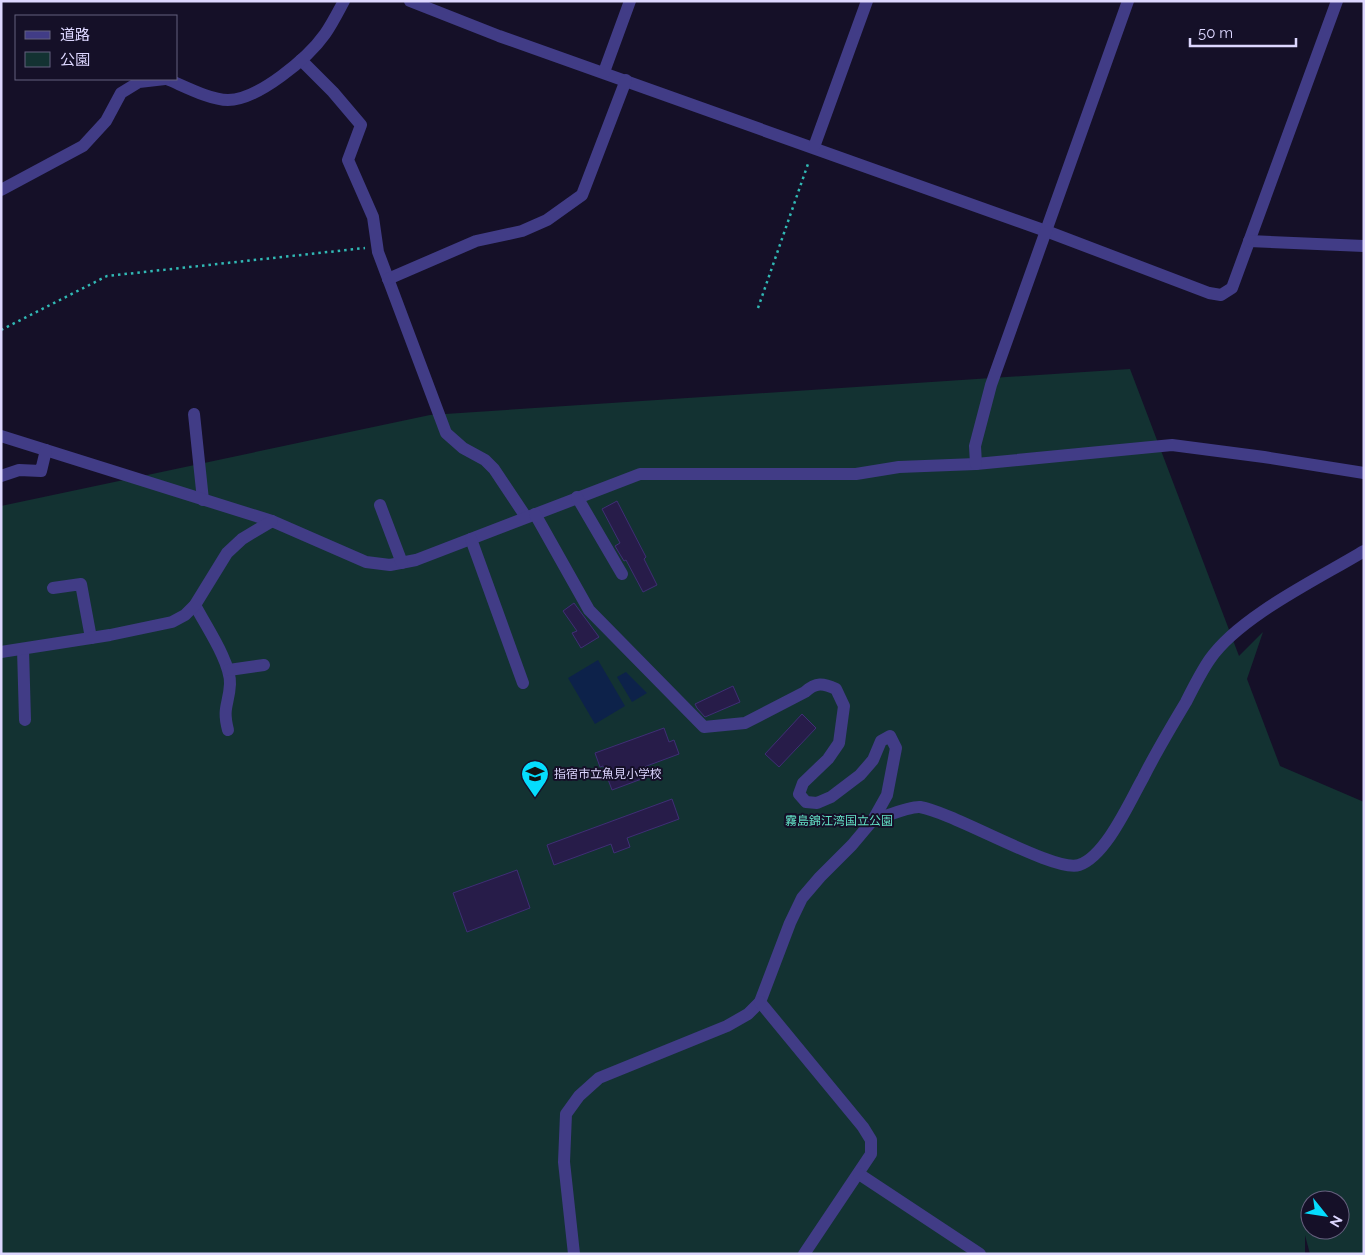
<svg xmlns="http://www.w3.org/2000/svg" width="1365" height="1255" viewBox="0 0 1365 1255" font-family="Raleway,'Noto Sans JP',sans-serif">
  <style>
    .green { fill: #133232; fill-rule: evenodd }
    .water { fill: #0d224a }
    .building { fill: #271c49; stroke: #3f2e75 }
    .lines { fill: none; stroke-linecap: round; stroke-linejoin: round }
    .path { stroke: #31b9b5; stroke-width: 2.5; stroke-dasharray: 2.5 4; stroke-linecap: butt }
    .minor { stroke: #413c86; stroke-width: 12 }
    .labels { text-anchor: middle; stroke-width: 4; stroke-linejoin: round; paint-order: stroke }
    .poi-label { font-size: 12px; fill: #ddd7ff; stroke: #151028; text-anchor: start }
    .park-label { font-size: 12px; fill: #62dfc4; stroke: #151028 }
  </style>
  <rect width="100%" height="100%" fill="#151028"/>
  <path class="green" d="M1130,369L1239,656L1263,632L1247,679L1280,766L1364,802V1254H1310L1305,1235V1254H1V506L430,415ZM1310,1200H1340V1230H1310Z"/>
  <g class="water">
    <polygon points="598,660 625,706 595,724 568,678"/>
    <polygon points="626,672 647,693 632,702 617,677"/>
  </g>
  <g class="building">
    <polygon points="617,501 646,557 644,559 657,585 643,592 626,560 624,561 615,546 620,543 602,509"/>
    <polygon points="574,603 599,637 581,648 572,633 577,631 563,611"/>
    <polygon points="733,686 740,702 705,717 697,708 695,704"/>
    <polygon points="802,714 816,728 779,767 765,754"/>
    <polygon points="664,728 669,742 674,740 679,754 644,767 647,777 612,790 603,766 600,767 595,753"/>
    <polygon points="672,799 679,819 627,838 630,847 614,853 611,844 554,865 547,845"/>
    <polygon points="517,870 530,908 467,932 453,893"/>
  </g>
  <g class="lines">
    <g class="path">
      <polyline points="758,308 809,161"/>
      <polyline points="1,330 107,276 365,248"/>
    </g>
    <g class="minor">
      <polyline points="410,1 499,36 1046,231 1209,293 1221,295 1232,288 1337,1"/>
      <polyline points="301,60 333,92 361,125 348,160 373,217 378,252 446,433 463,448 485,460 494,469 526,517"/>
      <polyline points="604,72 630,1"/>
      <path d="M167,79C184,86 210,100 228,100C258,100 308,58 325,34C332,24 338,12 344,1"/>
      <polyline points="814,147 867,1"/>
      <polyline points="1,190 83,146 106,121 121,93 139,82 165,79"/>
      <polyline points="1249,241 1364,246"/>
      <polyline points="388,279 476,241 522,231 547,220 582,195 626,80"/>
      <polyline points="194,414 203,500"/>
      <polyline points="1,436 272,521 366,562 390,565 416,560 640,474 856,474 899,467 976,464 1172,445 1264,457 1364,473"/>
      <polyline points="976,464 975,446 991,385 1128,1"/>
      <polyline points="1,476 19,470 41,471 46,450"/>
      <polyline points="577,497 622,574"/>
      <polyline points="380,505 402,563"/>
      <path d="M535,514L589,610L704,727L745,723L805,692C816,682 823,683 836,689L844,706L839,743L828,759L803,783L799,794L806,802L817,803L831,797L860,775L873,760L881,741L890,736L896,748L887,795L873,820L852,845L820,877L802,898L790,923L760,1002L748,1014L727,1026L599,1078L579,1096L566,1114L564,1162L574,1254"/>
      <polyline points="471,539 523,683"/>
      <polyline points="53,588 81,584 91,638"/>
      <path d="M195,605C205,625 231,662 230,684C229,705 222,707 228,730"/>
      <polyline points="23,649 25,720"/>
      <polyline points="1,652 110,635 172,622 185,615 195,605 227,553 242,539 272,521"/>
      <polyline points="229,670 264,665"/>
      <path d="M873,820C884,817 910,806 920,807C955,813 1055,873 1079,865C1106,856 1130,801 1143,778C1156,752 1171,727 1186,702C1193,688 1201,672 1210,659C1240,616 1318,579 1364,551"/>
      <polyline points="760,1002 863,1127 871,1140 871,1154 804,1254"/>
      <polyline points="859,1174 980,1254"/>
    </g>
  </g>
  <defs>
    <g id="school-pin" transform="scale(1.4375)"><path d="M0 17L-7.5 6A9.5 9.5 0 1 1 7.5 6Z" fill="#05dcfd" stroke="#151028"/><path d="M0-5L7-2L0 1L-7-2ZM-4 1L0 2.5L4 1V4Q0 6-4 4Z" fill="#111"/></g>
  </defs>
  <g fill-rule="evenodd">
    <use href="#school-pin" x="535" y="774"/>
  </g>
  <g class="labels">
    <g class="poi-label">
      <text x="554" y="778">指宿市立魚見小学校</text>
    </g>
    <g class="park-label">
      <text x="839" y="825">霧島錦江湾国立公園</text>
    </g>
  </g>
  <rect width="1365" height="1255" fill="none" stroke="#ddd7ff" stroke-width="5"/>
  <rect x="15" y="15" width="162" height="65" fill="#151028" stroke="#65607e"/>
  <rect x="25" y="31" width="25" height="8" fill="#413c86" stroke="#65607e"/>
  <text x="60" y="40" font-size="15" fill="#ddd7ff">道路</text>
  <rect x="25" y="52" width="25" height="15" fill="#133232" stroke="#65607e"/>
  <text x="60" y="65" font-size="15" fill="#ddd7ff">公園</text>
  <g transform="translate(1325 1215) rotate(120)"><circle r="24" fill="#151028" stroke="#65607e"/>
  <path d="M0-4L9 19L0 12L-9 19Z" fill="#05dcfd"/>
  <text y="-8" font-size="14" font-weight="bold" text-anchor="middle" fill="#ddd7ff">N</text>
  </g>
  <path d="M1190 38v8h106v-8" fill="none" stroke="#ddd7ff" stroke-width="2.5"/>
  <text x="1198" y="38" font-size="15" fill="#ddd7ff" stroke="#151028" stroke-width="4" paint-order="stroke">50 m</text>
</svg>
